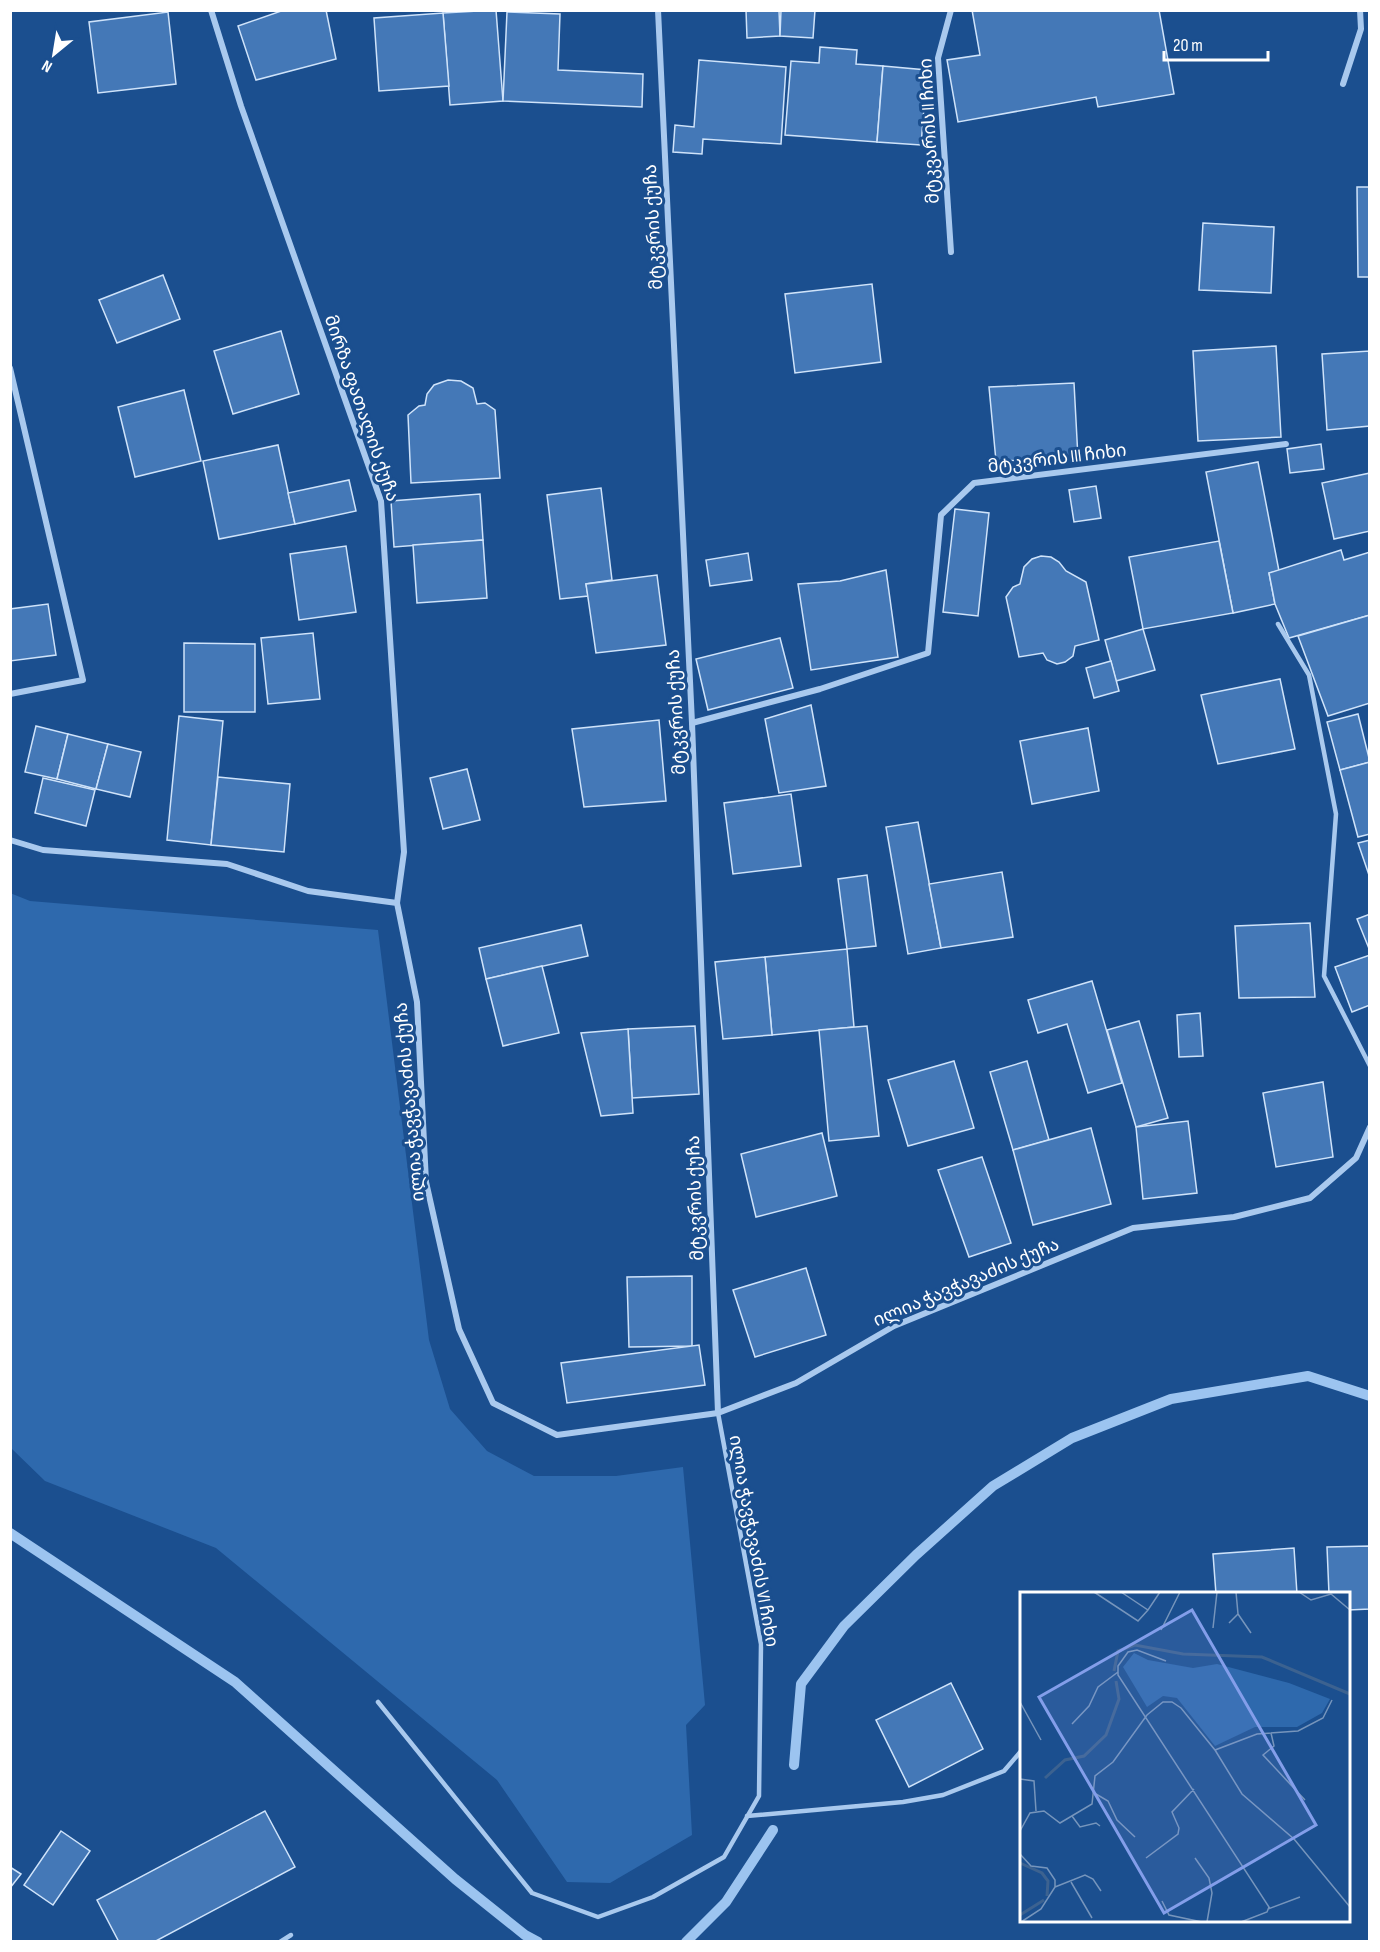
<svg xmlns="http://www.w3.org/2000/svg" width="1380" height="1952" viewBox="0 0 1380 1952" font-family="'Sofia Sans Condensed','Noto Sans Georgian',sans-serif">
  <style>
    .green { fill: #2e69ad }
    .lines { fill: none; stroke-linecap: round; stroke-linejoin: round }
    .stream { stroke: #9cc4f0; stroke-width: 10 }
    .building { fill: #4478b7; stroke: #cfe3fa; stroke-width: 1.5 }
    .lane { stroke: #a9c9ee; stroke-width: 4.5 }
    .street { stroke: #a9c9ee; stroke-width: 6 }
    .labels { text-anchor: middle; stroke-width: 6; stroke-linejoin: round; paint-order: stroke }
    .street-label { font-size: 18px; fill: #fff; stroke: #1b4f8f }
    .inset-river { fill: none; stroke: #3c6290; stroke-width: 3 }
    .inset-road { fill: none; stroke: #7695bc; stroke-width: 1.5 }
    .view { fill: #839eea; fill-opacity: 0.15; stroke: #839eea; stroke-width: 3 }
    .inset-edge { fill: none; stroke: #fff; stroke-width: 3 }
  </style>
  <rect width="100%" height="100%" fill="#1b4f8f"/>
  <polygon class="green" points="10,893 30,901 378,930 429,1340 450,1409 487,1451 534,1476 616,1476 683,1467 705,1705 686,1725 692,1835 610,1883 567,1882 497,1780 216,1548 45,1481 11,1448"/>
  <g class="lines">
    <g class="stream">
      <polyline points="10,1533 235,1682 455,1879 525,1935 538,1942"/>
      <polyline points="794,1765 801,1684 844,1626 916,1555 993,1486 1072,1438 1171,1399 1308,1376 1370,1396"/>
      <polyline points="686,1942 726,1902 773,1830"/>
    </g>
  </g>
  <g class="building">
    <polygon points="284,10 326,10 336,59 256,80 238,26"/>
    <polygon points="496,10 503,101 450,105 443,13"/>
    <polygon points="746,10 779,10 780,36 747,38"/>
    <polygon points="781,10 815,10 813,38 780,36"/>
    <polygon points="972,10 1159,10 1174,94 1098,107 1096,97 958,122 947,60 980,55"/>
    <polygon points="168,12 176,84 98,93 89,22"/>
    <polygon points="507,12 560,14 558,70 643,74 642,107 503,101"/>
    <polygon points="443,13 449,86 379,91 374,18"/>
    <polygon points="820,47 857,50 856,64 883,66 877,142 785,135 791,61 819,63"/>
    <polygon points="699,60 786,67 781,144 703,139 702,154 673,152 675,125 694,127"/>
    <polygon points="883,66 927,70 921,145 877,142"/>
    <polygon points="1357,187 1370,187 1370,277 1358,277"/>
    <polygon points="1203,223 1274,227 1271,293 1199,290"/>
    <polygon points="163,275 180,319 117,343 99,300"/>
    <polygon points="872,284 881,362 795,373 785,294"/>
    <polygon points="281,331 299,394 233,414 214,351"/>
    <polygon points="1276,346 1281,437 1198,441 1193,351"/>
    <polygon points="1370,351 1370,426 1327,430 1322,354"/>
    <polygon points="448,380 461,381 473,388 477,404 485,403 495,410 500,478 411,483 408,415 419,406 425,405 427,394 434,385"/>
    <polygon points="1074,383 1078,458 996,461 989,387"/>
    <polygon points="184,390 201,461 135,477 118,407"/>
    <polygon points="1321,444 1324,469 1290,473 1287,449"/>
    <polygon points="278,445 295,524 219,539 203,461"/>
    <polygon points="1258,462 1279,571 1269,573 1275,604 1233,613 1206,472"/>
    <polygon points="1370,473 1370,531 1334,539 1322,483"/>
    <polygon points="349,480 356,511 295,524 288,493"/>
    <polygon points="1096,486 1101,518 1074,522 1069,490"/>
    <polygon points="601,488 612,580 586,584 588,596 560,599 547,495"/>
    <polygon points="480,494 483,540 394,547 391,501"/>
    <polygon points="955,509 989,513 978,616 943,612"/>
    <polygon points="483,540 487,598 417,603 413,545"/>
    <polygon points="1219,541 1233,613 1143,629 1129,557"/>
    <polygon points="346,546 356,612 299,620 290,554"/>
    <polygon points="1341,550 1344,560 1370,552 1370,615 1289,638 1275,604 1269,573"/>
    <polygon points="748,553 752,580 710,586 706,560"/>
    <polygon points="1041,556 1051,557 1059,562 1066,571 1086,582 1099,640 1075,646 1073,656 1065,662 1057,664 1047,660 1043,653 1019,657 1006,597 1013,587 1020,584 1024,567 1032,559"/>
    <polygon points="886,570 898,657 811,670 798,584 840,581"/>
    <polygon points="657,575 666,645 596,653 586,584"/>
    <polygon points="48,604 56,655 10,661 10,609"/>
    <polygon points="1370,615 1370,703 1328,716 1298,636"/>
    <polygon points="1143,629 1155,670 1116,681 1105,640"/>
    <polygon points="313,633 320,699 268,704 261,638"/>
    <polygon points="780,638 793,688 708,710 696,659"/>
    <polygon points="184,643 255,644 255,712 184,712"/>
    <polygon points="1111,661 1119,691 1094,698 1086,668"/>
    <polygon points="1280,679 1295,749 1218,764 1201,695"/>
    <polygon points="811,705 826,786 779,793 765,719"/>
    <polygon points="1358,714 1370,762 1340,770 1327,722"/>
    <polygon points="179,716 223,721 211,845 167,840"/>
    <polygon points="659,720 666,801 584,807 572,729"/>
    <polygon points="36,726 68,734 57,779 25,772"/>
    <polygon points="1088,728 1099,791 1032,804 1020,741"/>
    <polygon points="68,734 108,744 96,789 57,779"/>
    <polygon points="108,744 141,752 130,797 96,789"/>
    <polygon points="1370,762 1370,834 1358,837 1340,770"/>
    <polygon points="467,769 480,820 443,829 430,778"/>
    <polygon points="218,777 290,784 284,852 211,845"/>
    <polygon points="43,778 95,790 86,826 35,813"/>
    <polygon points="791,794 801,866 733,874 724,803"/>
    <polygon points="918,822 941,948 908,954 886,827"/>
    <polygon points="1370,840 1370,878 1358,843"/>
    <polygon points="1002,872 1013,937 941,948 929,884"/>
    <polygon points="867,875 876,946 847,949 838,879"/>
    <polygon points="1370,914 1370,951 1357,919"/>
    <polygon points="1310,923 1315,997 1239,998 1235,926"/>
    <polygon points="581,925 588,956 486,979 479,948"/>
    <polygon points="847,949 854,1027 772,1035 765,957"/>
    <polygon points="1370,955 1370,1005 1352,1012 1335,967"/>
    <polygon points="765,957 772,1035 723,1039 715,962"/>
    <polygon points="542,966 559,1033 503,1046 486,979"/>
    <polygon points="1092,981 1122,1083 1088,1093 1067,1024 1038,1033 1028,1000"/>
    <polygon points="1200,1013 1203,1056 1179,1057 1177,1015"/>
    <polygon points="1139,1021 1168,1118 1136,1127 1107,1030"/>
    <polygon points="695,1026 699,1094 632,1098 628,1029"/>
    <polygon points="867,1026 879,1136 829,1141 819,1030"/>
    <polygon points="628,1029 633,1113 601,1116 581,1033"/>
    <polygon points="954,1061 974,1128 908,1146 888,1080"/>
    <polygon points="1027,1061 1049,1140 1013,1150 990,1072"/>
    <polygon points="1323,1082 1333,1157 1276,1167 1263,1093"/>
    <polygon points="1188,1121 1197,1193 1143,1199 1136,1127"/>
    <polygon points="1091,1128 1111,1204 1033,1225 1013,1150"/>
    <polygon points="822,1133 837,1196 756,1217 741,1154"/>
    <polygon points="982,1157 1011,1243 969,1257 938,1170"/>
    <polygon points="806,1268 826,1335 755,1357 733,1290"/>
    <polygon points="692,1276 692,1346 629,1347 627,1277"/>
    <polygon points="699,1345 705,1385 567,1403 561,1363"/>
    <polygon points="1370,1546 1370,1609 1348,1610 1348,1594 1329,1594 1327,1547"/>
    <polygon points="1294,1548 1297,1594 1216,1594 1213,1554"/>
    <polygon points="951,1683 983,1749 909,1787 876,1720"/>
    <polygon points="265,1811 295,1867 154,1942 119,1942 97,1900"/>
    <polygon points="61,1831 90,1851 53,1905 24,1885"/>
    <polygon points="10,1867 21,1874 10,1888"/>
  </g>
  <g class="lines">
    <g class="lane">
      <polyline points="1278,624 1309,675 1336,814 1324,976 1370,1066"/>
      <polyline points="378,1702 532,1893 598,1917 653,1897 724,1857 759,1796 761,1644 718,1413"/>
      <polyline points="747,1816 903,1802 943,1795 1004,1771 1022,1750"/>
      <polyline points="280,1942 291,1935"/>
    </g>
    <g class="street">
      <polyline points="211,10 241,106 381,501 404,852 397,903"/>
      <polyline points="658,10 692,723 718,1413"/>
      <polyline points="1343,84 1361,29 1360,10"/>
      <polyline points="951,252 938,58 951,10"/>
      <polyline points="10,368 83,680 10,694"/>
      <polyline points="692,723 820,689 928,653 941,515 974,483 1286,444"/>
      <polyline points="10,840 43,850 227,864 308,891 397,903 417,1002 426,1182 459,1329 493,1403 557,1435 718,1413 796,1383 894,1326 1133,1228 1234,1217 1310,1198 1356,1158 1370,1127"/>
    </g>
  </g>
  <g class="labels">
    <g class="street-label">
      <text transform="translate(929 131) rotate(-93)" y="6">მტკვარის II ჩიხი</text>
      <text transform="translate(653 227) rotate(-93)" y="6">მტკვრის ქუჩა</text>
      <text transform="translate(362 408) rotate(71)" y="6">მირზა ფათალის ქუჩა</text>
      <text transform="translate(1057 458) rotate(-7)" y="6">მტკვრის III ჩიხი</text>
      <text transform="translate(676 712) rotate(-93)" y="6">მტკვრის ქუჩა</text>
      <text transform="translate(409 1102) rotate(-95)" y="6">ილია ჭავჭავაძის ქუჩა</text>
      <text transform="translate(695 1198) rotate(-92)" y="6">მტკვრის ქუჩა</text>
      <text transform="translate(966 1282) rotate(-23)" y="6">ილია ჭავჭავაძის ქუჩა</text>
      <text transform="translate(754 1541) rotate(80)" y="6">ილია ჭავჭავაძის VI ჩიხი</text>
    </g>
  </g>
  <g transform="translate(1020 1592)">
    <rect width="330" height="330" fill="#1b4f8f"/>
    <path d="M114,61L128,68L173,76L197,72L269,91L310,107L302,121L277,135H235L195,154L157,106L143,104L127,115L103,75Z" fill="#2e69ad"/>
    <path class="inset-river" d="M94,79L98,59L115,53L163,62L242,65L330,102M25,186L45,168L64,164L86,143L99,107L96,89M0,271L22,281L28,289L27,304M0,323L24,308"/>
    <path class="inset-road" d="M74,0L118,29L128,18M101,0L128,18L140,0M279,0L291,8L311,2L330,18M218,22L231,41M209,31L218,22L216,0M193,36L197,0M141,38L160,0M146,69L117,58L108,60L98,74V83L249,315L247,320L221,330M0,110L21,148M52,132L69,114L78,95L98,80M251,141L254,154L243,163L285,208M195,158L222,202L274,247L330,315M0,187L14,189L16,219M76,202L88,209L97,228L115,245M52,224L60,235L76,231L80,234M0,239L10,221L24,219L40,231L72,212L75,184L93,170L127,123L143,110H152L161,116L195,158L237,142L278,139L303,126L312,108M0,262L11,274L27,276L35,288V295L21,317L1,330M126,266L158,242L159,236L152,220L174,197M175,266L189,286L192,301L187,330M51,290L72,326M35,295L65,283L73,287L81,299M142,309L149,323L182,330M248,317L280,305"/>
    <path class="view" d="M172,18L296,233L144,321L19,105Z"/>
    <rect width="330" height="330" class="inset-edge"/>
  </g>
  <rect width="1380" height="1952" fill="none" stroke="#ffffff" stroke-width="24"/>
  <g transform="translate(54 54) rotate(210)" stroke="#1b4f8f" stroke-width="4.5" paint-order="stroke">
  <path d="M0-4.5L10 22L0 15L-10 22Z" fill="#ffffff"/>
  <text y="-9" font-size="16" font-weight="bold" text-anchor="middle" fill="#ffffff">N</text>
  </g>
  <path d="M1164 51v9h104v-9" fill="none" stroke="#ffffff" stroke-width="3"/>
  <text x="1173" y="51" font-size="18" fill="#ffffff" stroke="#1b4f8f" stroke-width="4.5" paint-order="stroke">20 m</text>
</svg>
